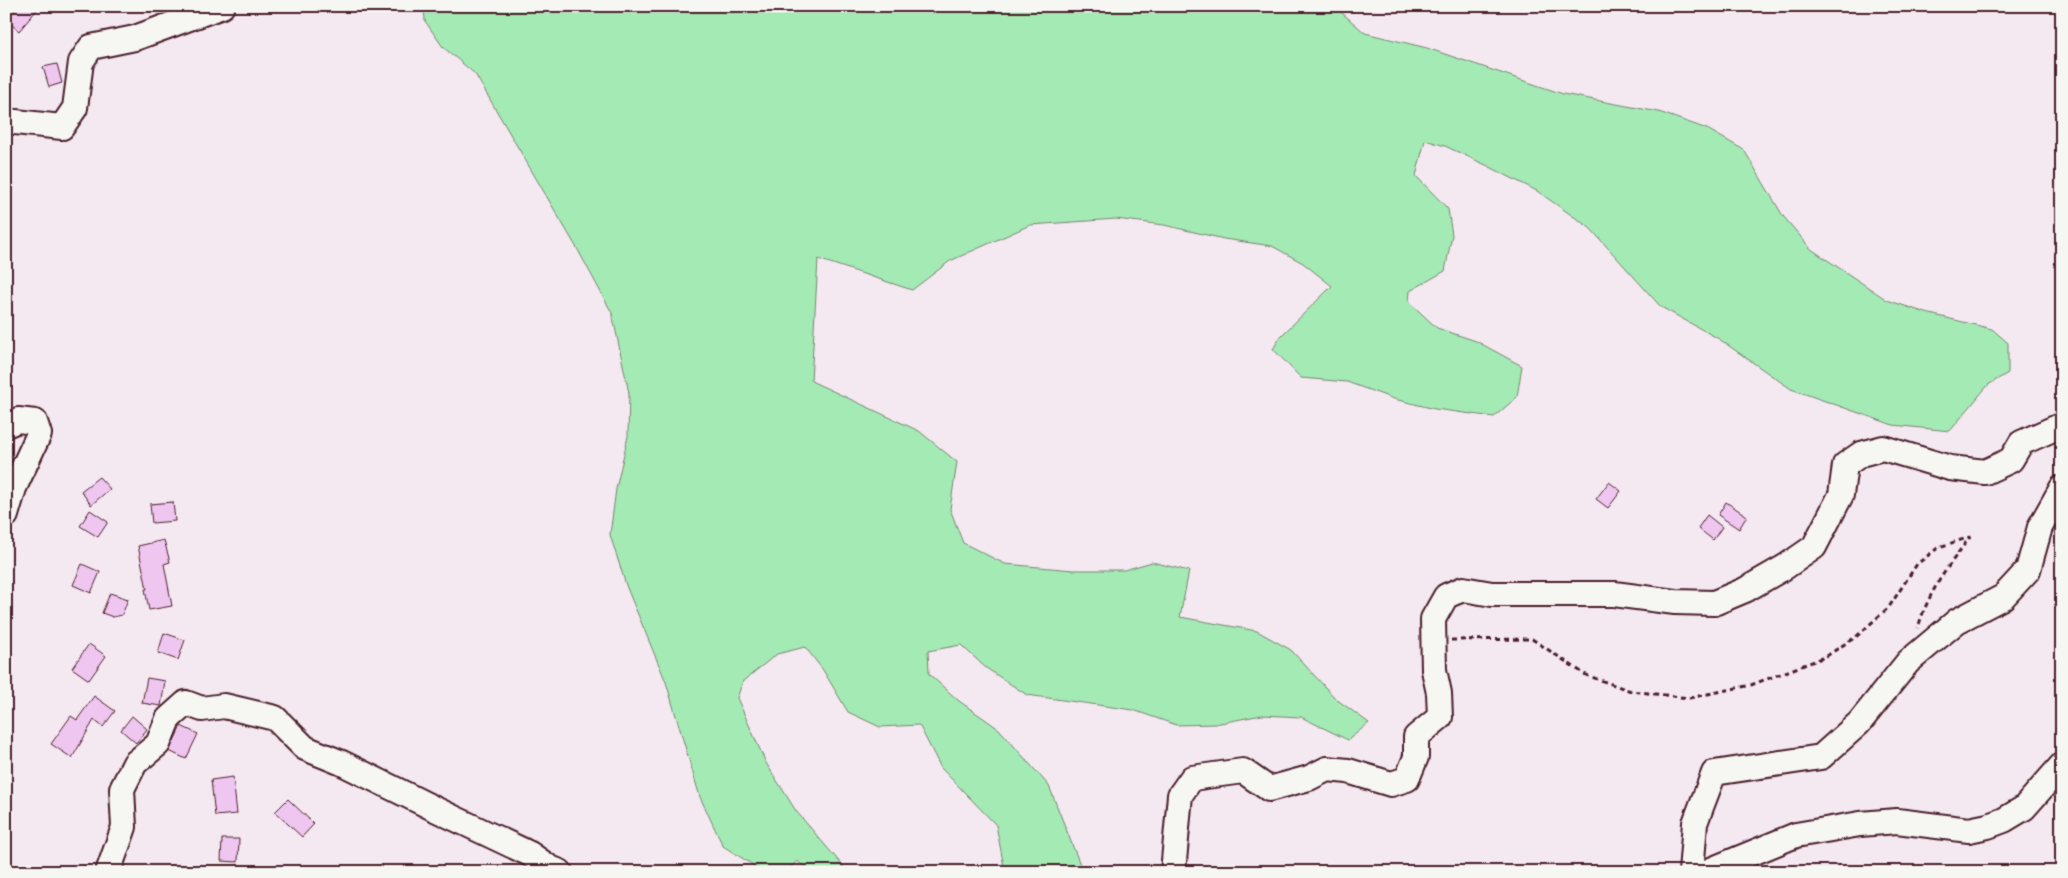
<svg xmlns="http://www.w3.org/2000/svg" width="2068" height="878" viewBox="0 0 2068 878" font-family="Dekko,sans-serif">
  <style>
    .green { fill: #a4eab5; stroke: #778470 }
    .building { fill: #efc6ef; stroke: #4a1f2b }
    .lines { fill: none; stroke-linecap: round; stroke-linejoin: round }
    .minor-casing { stroke: #4a1f2b; stroke-width: 28 }
    .path { stroke: #4a1f2b; stroke-width: 3; stroke-dasharray: 5 4; stroke-linecap: butt }
    .minor { stroke: #f6f6f2; stroke-width: 24 }
  </style>
  <rect width="100%" height="100%" fill="#f4e8f1"/>
  <filter id="ink" filterUnits="userSpaceOnUse"><feTurbulence type="fractalNoise" baseFrequency=".02" numOctaves="2"/><feDisplacementMap in="SourceGraphic" scale="10" xChannelSelector="R" yChannelSelector="G"/><feConvolveMatrix kernelMatrix="1 2 1 2 8 2 1 2 1" color-interpolation-filters="sRGB"/></filter>
  <g filter="url(#ink)">
    <polygon class="green" points="424,6 1334,6 1365,33 1427,48 1563,94 1659,112 1707,129 1744,150 1783,216 1811,249 1887,300 1926,313 1992,329 2008,343 2008,373 1988,385 1950,431 1893,425 1791,389 1719,339 1661,307 1590,228 1537,191 1488,166 1445,146 1425,140 1416,176 1448,209 1452,235 1445,271 1410,291 1409,302 1437,328 1476,341 1522,366 1517,397 1494,417 1435,409 1394,399 1347,382 1301,378 1273,349 1281,336 1332,286 1303,263 1272,246 1224,239 1164,225 1116,219 1030,225 950,261 912,290 818,259 811,381 919,431 957,462 950,509 963,543 1005,564 1073,570 1124,570 1152,562 1189,571 1180,617 1257,631 1291,650 1336,699 1369,723 1348,740 1301,717 1262,715 1215,724 1176,725 1133,710 1027,695 986,668 961,645 928,651 929,674 959,701 999,729 1049,786 1083,872 1005,872 996,825 941,768 919,725 880,727 848,712 823,670 805,647 777,654 743,681 737,698 766,763 796,811 848,872 812,872 797,861 786,872 764,872 723,846 700,797 666,682 627,588 610,535 616,489 628,436 629,393 612,313 578,250 475,74 443,47 425,21"/>
    <g class="building">
      <polygon points="18,6 40,6 19,31 6,20"/>
      <polygon points="57,64 62,83 49,87 43,67"/>
      <polygon points="99,477 110,489 91,505 81,491"/>
      <polygon points="1609,482 1621,491 1608,508 1596,499"/>
      <polygon points="173,502 175,521 152,523 150,504"/>
      <polygon points="1726,502 1747,516 1739,529 1718,515"/>
      <polygon points="90,510 108,522 98,537 80,526"/>
      <polygon points="1707,515 1722,527 1713,540 1698,528"/>
      <polygon points="164,540 170,562 164,564 172,606 149,610 145,589 147,589 138,546"/>
      <polygon points="82,564 100,572 91,593 73,585"/>
      <polygon points="110,593 128,599 122,615 113,617 102,613"/>
      <polygon points="164,633 185,640 178,660 158,653"/>
      <polygon points="89,644 106,656 89,680 72,668"/>
      <polygon points="147,678 165,681 161,706 142,703"/>
      <polygon points="94,696 115,711 103,727 94,720 72,758 51,744 71,716 77,720"/>
      <polygon points="132,716 147,729 136,743 121,730"/>
      <polygon points="181,726 198,734 186,759 169,751"/>
      <polygon points="233,777 237,814 215,816 211,780"/>
      <polygon points="288,799 314,824 302,837 275,812"/>
      <polygon points="222,839 239,839 238,862 221,861"/>
    </g>
    <g class="lines">
      <g class="minor-casing">
        <g id="minor">
          <polyline points="6,121 62,127 75,108 81,62 91,47 135,38 222,6"/>
          <polyline points="6,425 18,420 35,422 39,434 14,488 6,515"/>
          <polyline points="108,872 124,827 122,789 135,763 158,744 168,719 186,703 202,709 224,706 275,718 305,748 342,763 435,809 530,854 550,868 560,872"/>
          <polyline points="1173,872 1180,795 1192,778 1243,771 1269,789 1309,778 1327,769 1348,771 1391,784 1407,779 1416,757 1416,737 1440,717 1439,693 1434,670 1433,619 1446,596 1463,589 1492,594 1614,594 1675,602 1714,603 1745,590 1785,567 1814,547 1841,495 1845,465 1861,454 1883,448 1950,468 1985,472 2011,460 2021,443 2062,425"/>
          <polyline points="1691,872 1695,823 1714,773 1821,757 1859,723 1908,662 1957,621 2003,597 2028,570 2040,527 2062,488"/>
          <polyline points="1706,872 1796,835 1860,824 1897,821 1969,830 1988,826 2004,820 2024,808 2062,765"/>
        </g>
      </g>
      <path class="path" d="M1451,640L1532,639L1586,675L1631,691L1689,698L1751,685L1825,657L1857,636L1889,607L1917,564L1939,547L1970,537C1949,565 1928,592 1918,628"/>
      <use href="#minor" class="minor"/>
    </g>
  </g>
  <rect width="2068" height="878" fill="none" stroke="#f6f6f2" stroke-width="25"/>
  <rect x="12" y="12" width="2043" height="853" fill="none" stroke="#4a1f2b" stroke-width="2" filter="url(#ink)"/>
</svg>
